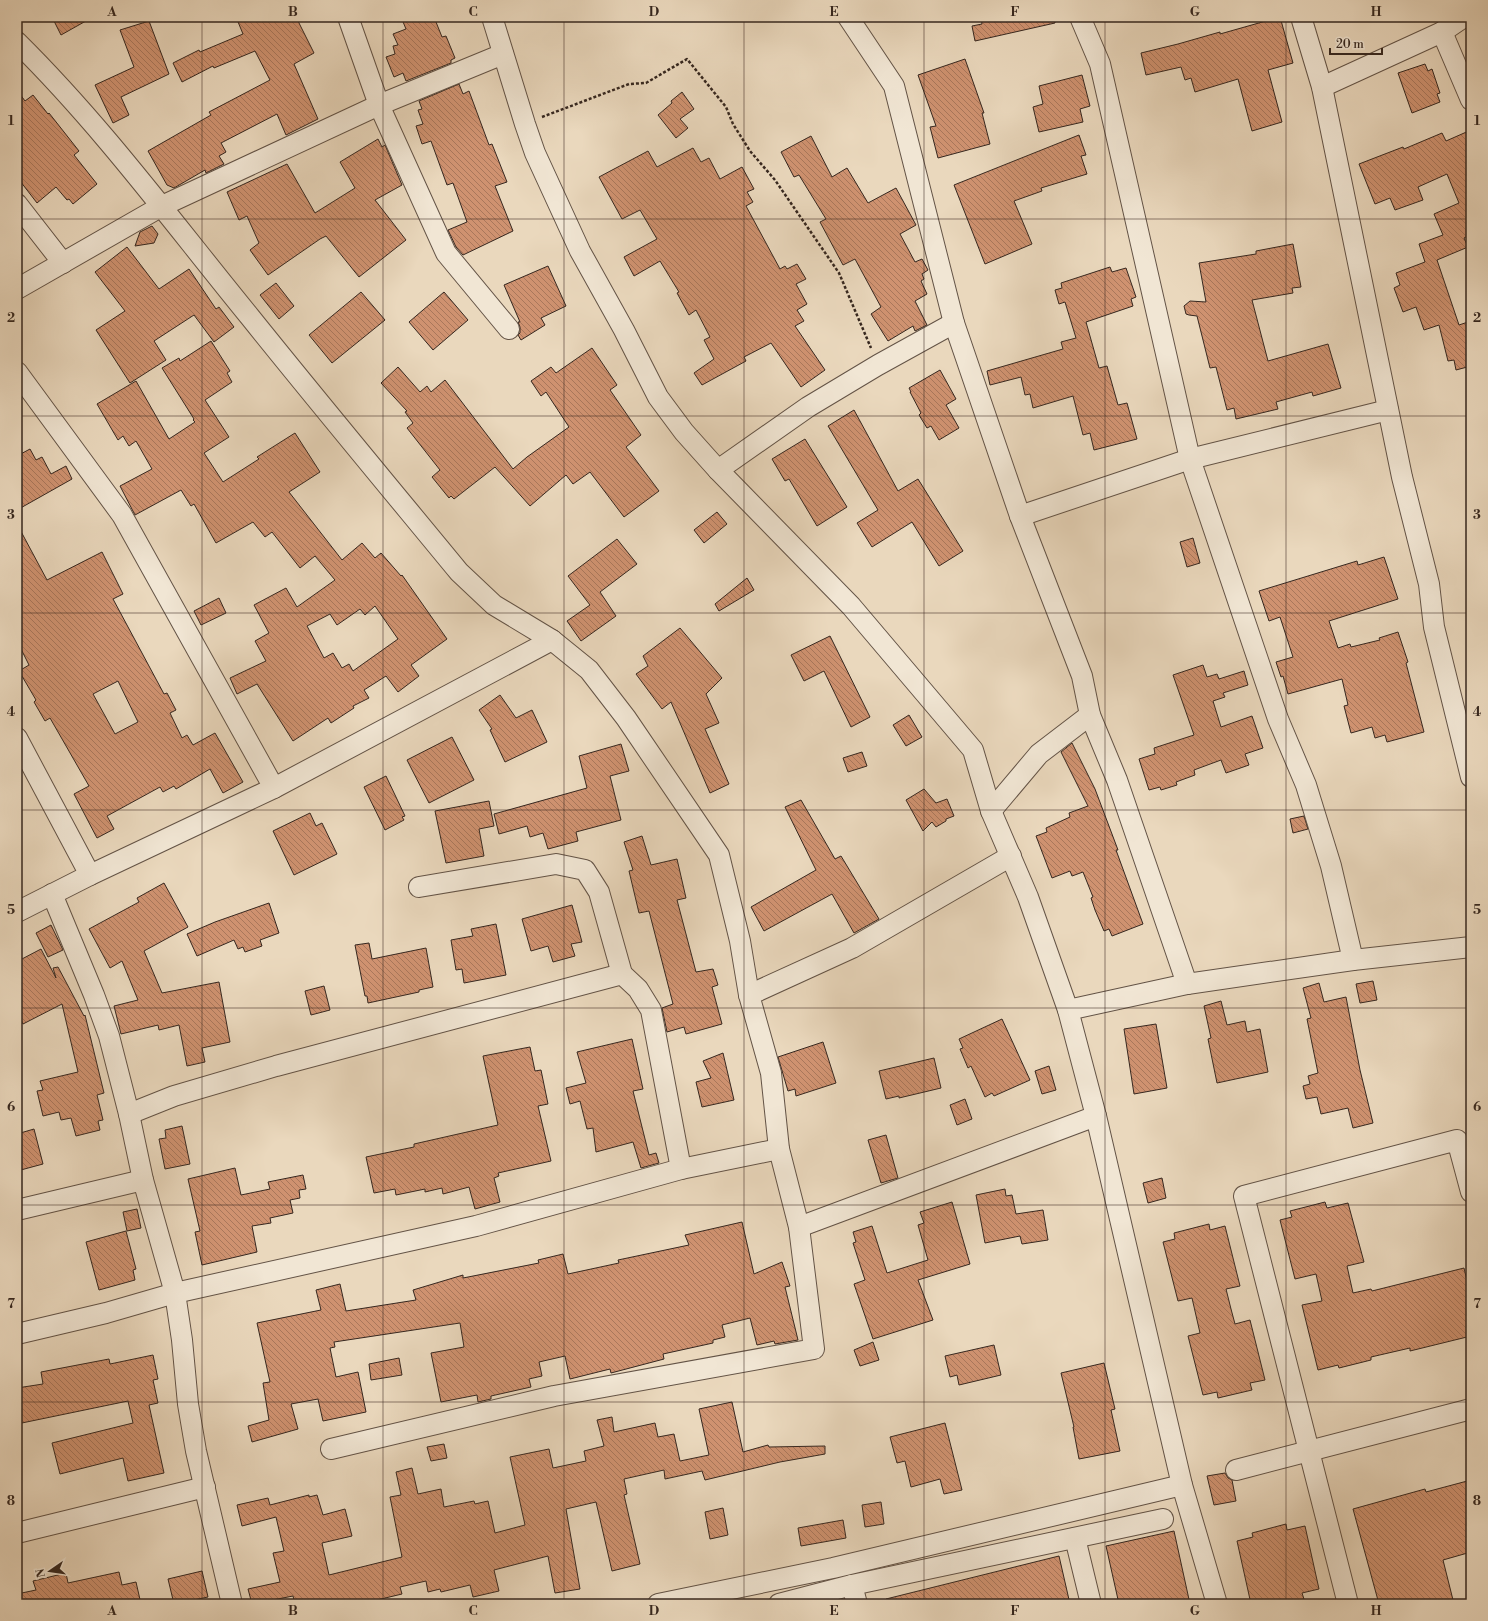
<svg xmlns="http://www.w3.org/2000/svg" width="1488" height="1621" viewBox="0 0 1488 1621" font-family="'Libre Bodoni',serif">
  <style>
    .building { fill: url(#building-back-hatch); stroke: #36271f; fill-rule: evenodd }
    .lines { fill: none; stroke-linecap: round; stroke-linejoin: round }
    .minor-casing { stroke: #635346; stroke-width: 22 }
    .path { stroke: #36271f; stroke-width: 2.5; stroke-dasharray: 3 2; stroke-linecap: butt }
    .minor { stroke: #f1e6d4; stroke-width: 20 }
    .grid { fill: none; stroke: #36271f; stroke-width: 1; stroke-opacity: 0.55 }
    .neatline { fill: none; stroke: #36271f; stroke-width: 1.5 }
    .grid-label { font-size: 13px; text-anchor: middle; font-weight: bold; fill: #36271f }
  </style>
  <defs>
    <pattern id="building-back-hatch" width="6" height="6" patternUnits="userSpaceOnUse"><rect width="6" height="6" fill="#cf9270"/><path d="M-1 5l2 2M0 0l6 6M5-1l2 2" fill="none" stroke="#a9775b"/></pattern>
  </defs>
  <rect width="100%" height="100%" fill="#ead8bd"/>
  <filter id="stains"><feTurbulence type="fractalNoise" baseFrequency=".005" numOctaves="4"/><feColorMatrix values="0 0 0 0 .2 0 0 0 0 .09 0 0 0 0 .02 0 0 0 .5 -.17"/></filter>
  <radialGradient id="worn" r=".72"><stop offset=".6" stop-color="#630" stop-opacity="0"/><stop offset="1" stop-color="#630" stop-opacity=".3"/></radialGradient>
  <g class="building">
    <polygon points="52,17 93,17 61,35"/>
    <polygon points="236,17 296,17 314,53 294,64 318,119 286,135 277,114 221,143 226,152 219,156 224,164 206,173 205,170 174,188 167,185 148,151 211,115 209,112 270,80 255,51 214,68 213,66 182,82 173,63 199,50 200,52 243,34"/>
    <polygon points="401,17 434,17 442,37 446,36 455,58 451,60 451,63 406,81 403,73 394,77 386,57 395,54 393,46 398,45 393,34 406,29"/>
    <polygon points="981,17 1055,17 1055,23 975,41 972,26 982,24"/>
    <polygon points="1280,17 1293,63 1268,70 1282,122 1252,131 1238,79 1195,92 1191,78 1185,80 1181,67 1146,75 1141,53 1178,44 1220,32 1220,34"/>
    <polygon points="149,21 169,74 121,97 129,115 113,123 95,85 134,67 120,30"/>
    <polygon points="965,59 984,113 982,113 990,144 938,158 930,127 936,126 918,75"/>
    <polygon points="1425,64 1428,71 1432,69 1440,93 1437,94 1440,102 1412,113 1398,73"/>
    <polygon points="1082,75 1090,106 1080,109 1083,122 1039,132 1033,107 1043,104 1039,86"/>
    <polygon points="459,84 463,94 469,91 489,145 492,144 507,182 495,186 513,231 463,255 456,247 448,230 467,222 453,183 447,185 431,141 422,144 416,126 423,124 418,110 422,109 419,101"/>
    <polygon points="17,90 25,101 33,95 48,114 49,113 79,151 74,155 97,184 73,204 69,199 67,200 56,187 37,203 17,177"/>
    <polygon points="682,92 694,109 680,119 688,128 676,138 658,115 672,103 671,101"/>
    <polygon points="1471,130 1471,234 1464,238 1468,247 1437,260 1459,325 1471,321 1471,366 1456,370 1454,360 1448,361 1439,325 1424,330 1416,307 1403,312 1394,288 1400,285 1396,273 1425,262 1419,244 1443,235 1434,214 1459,203 1447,174 1418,187 1423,200 1395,210 1390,198 1375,204 1359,164 1403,147 1404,149 1442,133 1446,141"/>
    <polygon points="1079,135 1086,155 1081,156 1087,174 1041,188 1042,191 1014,201 1032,244 985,264 954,185"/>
    <polygon points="811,136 832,177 847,168 868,203 896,188 916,225 900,234 915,262 922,259 928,270 922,274 924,279 921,281 927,294 915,301 927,325 915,331 913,326 888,341 871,314 881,307 855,259 843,265 820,222 826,219 799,175 794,177 781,152"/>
    <polygon points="378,139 382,147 385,145 402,185 375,200 406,240 359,277 326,236 320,239 268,275 250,250 259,243 247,216 239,220 227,192 287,164 315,213 355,188 340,162"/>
    <polygon points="693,148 701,162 709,158 720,179 742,167 754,189 747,192 753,202 746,206 780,269 785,266 787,269 797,264 806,279 796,284 807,304 797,310 804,321 795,326 825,370 801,387 771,343 744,357 746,361 702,385 694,373 714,359 704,340 710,337 696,310 689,315 677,293 679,292 660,261 634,276 624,257 657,239 640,210 622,219 599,177 648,151 657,167"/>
    <polygon points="152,226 158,234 154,243 135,246 140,232"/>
    <polygon points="1293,244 1301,287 1292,288 1293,293 1252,300 1268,361 1328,344 1341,388 1313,396 1312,392 1276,402 1278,409 1236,419 1234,408 1227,410 1216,367 1210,368 1197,316 1189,315 1186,314 1184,306 1190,301 1206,302 1199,263 1256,254 1256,251"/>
    <polygon points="127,247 159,289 189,269 216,309 219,307 234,327 214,342 194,315 154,341 166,360 130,383 96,330 125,311 95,272"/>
    <polygon points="548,266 566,306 541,318 545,325 521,340 518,335 520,333 520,327 518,322 520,322 504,285"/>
    <polygon points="1110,267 1112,272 1126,268 1136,297 1131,299 1133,306 1086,322 1099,368 1107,366 1118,405 1127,403 1137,439 1094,450 1090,433 1083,435 1073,396 1033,408 1030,394 1025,395 1021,377 990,385 987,371 1063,349 1061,342 1076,338 1065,302 1059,304 1055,290 1062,288 1061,283"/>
    <polygon points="276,283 294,306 279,319 260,295"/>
    <polygon points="361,292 385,320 332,363 309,335"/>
    <polygon points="444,292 468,320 433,350 409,322"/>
    <path d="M211,341L230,371L227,373L232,382L205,400L229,437L204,453L223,482L259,459L257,457L295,433L320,472L289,492L342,560L362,543L375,558L381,553L401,576L402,575L447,639L411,665L419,676L398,692L386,676L364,690L369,698L353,706L354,708L331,723L328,718L293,741L257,684L237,694L230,678L266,661L255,641L269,633L254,605L286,588L297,607L335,580L315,556L300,568L272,532L265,537L253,522L216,543L194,504L191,506L181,490L135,515L120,486L152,469L136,441L129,446L123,436L118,440L97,404L136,381L169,439L195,422L193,420L194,419L162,368L179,358L180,361ZM375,606L398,639L353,671L349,664L342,668L333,653L324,658L307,626L330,614L337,625L360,609L365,615Z"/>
    <polygon points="592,348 617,385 610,390 641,435 626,447 659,491 624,517 590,472 573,484 566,475 530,506 495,467 454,499 451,496 449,498 432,477 440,470 407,428 413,423 405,412 407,411 381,383 398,367 420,392 427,386 431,392 445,380 513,469 527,457 569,427 546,392 541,396 531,381 551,367 556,373"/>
    <polygon points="940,370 956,399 946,405 959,428 939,440 931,426 927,428 919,415 921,413 910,392 911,392 909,388"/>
    <polygon points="854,410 898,491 918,479 963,551 939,566 912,522 872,547 857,523 878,510 828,426"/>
    <polygon points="805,439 847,507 817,526 789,479 785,481 772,459"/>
    <polygon points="30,449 36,460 42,457 51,474 66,466 72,479 17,510 17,456"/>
    <polygon points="717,512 727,524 704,543 694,530"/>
    <path d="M17,524L47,580L102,552L123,594L113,599L164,694L167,693L176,710L170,713L182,738L187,735L193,745L215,733L243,782L223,793L210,769L176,789L174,786L163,792L160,787L107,816L114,829L97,838L74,794L89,786L50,718L45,721L34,702L36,700L19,671L29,665L17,641ZM118,681L138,722L115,734L93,694Z"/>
    <polygon points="1193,538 1200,563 1187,567 1180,542"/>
    <polygon points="617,539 637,564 600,592 616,616 581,641 567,621 590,605 568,576"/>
    <polygon points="1384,557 1398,599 1329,621 1338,648 1350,644 1351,647 1380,640 1379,638 1398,632 1408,662 1406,663 1424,732 1387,742 1385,735 1375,738 1372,727 1351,733 1344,706 1348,705 1342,679 1288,694 1283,676 1281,677 1276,662 1293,657 1280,617 1269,621 1259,591 1357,561 1358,565"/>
    <polygon points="747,578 754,590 719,611 715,604"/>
    <polygon points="219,598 226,613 201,625 194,611"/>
    <polygon points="680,628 722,678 706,694 719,723 705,729 729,784 710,793 671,702 662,709 636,674 648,666 643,656"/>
    <polygon points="830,636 870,717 851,727 824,671 804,681 791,655"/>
    <polygon points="1203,665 1207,677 1217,674 1219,679 1244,671 1248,685 1223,693 1225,697 1213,701 1221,727 1252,716 1263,748 1245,754 1249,765 1226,773 1221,760 1194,770 1195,775 1176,782 1177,785 1161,790 1160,787 1149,790 1139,759 1155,754 1154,748 1194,735 1173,675"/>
    <polygon points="500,695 516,718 532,710 547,742 505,762 490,730 492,729 479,710"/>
    <polygon points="909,715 922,737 906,746 893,725"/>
    <polygon points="452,737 474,780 429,803 407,760"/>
    <polygon points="1072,743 1095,789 1118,850 1116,850 1143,924 1112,936 1109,929 1104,931 1095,910 1091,898 1093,897 1083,872 1072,876 1070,871 1052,878 1036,836 1047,832 1046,828 1070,817 1069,813 1088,806 1061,752"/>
    <polygon points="621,744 629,771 610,776 621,820 576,832 578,841 548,849 543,833 530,837 527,826 499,834 494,814 587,788 579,756"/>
    <polygon points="862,752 867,766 848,772 843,758"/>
    <polygon points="386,776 405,816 402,817 404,820 385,830 364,787"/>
    <polygon points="924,789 936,803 947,799 954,816 946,819 946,821 936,827 932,822 923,831 906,800"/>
    <polygon points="801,800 835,859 841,856 879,919 854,933 832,894 764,931 751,907 816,870 785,807"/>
    <polygon points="489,801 494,826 479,829 484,856 446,863 435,811"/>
    <polygon points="310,813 316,826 322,823 337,854 294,875 273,831"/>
    <polygon points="1304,816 1308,829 1293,833 1290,819"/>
    <polygon points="642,836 651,865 677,859 686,898 677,900 696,972 713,969 718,985 712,987 722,1024 686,1034 684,1027 667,1032 662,1008 673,1004 649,911 639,913 629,871 633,870 624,842"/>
    <polygon points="164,883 188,927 144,951 162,993 219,982 230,1042 202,1048 205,1062 187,1066 179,1025 159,1030 158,1025 121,1034 114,1006 138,1000 122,961 110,968 89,929 139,902 137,898"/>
    <polygon points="269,903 279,933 260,940 262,946 245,952 243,947 238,949 234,940 197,956 187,934 215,922"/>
    <polygon points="572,905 582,942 571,944 575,956 553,962 548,946 531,951 522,919"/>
    <polygon points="496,924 506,975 464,983 462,969 456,970 451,940 473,936 471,929"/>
    <polygon points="51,925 63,950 48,957 36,933"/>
    <polygon points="369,943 372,959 426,948 433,987 419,990 419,992 368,1003 367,996 365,996 355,945"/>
    <polygon points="41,949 56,978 53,968 58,967 84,1016 85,1015 104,1093 97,1095 103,1120 98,1121 100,1130 76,1136 71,1118 61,1120 59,1112 43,1116 37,1091 43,1090 40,1081 78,1072 62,1004 23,1024 17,1012 17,967 22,964 20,960"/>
    <polygon points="1373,981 1377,1000 1360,1003 1356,984"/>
    <polygon points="1319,983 1324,1002 1346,997 1360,1070 1373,1123 1353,1128 1348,1108 1321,1114 1317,1097 1306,1099 1303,1086 1310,1084 1308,1076 1318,1073 1307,1019 1311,1018 1303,988"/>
    <polygon points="324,986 330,1010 311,1015 305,991"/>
    <polygon points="1221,1001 1227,1025 1245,1021 1247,1032 1260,1029 1268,1072 1217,1083 1208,1039 1211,1038 1204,1006"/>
    <polygon points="1002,1019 1030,1080 994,1096 992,1093 985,1097 971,1066 968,1068 960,1049 963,1048 959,1039"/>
    <polygon points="1156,1024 1167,1088 1134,1094 1124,1029"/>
    <polygon points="632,1039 643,1089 633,1091 649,1155 656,1153 659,1163 641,1168 633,1142 596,1152 593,1128 587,1129 580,1101 570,1104 566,1088 586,1083 577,1052"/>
    <polygon points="823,1042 836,1083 796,1096 795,1089 788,1091 778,1057"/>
    <polygon points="530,1047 535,1071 541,1070 548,1104 538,1106 551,1161 498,1173 499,1176 494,1178 500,1202 475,1209 469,1187 443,1194 442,1188 425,1192 425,1189 396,1195 395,1189 374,1193 366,1157 414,1147 414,1144 498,1125 483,1056"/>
    <polygon points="723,1053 734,1100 702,1107 696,1082 711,1078 703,1061"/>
    <polygon points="934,1058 941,1088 899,1098 899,1096 886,1099 879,1071"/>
    <polygon points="1049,1066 1056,1090 1042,1094 1035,1071"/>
    <polygon points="965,1099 972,1119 957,1125 950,1105"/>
    <polygon points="182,1126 190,1164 165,1169 159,1139 166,1138 165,1130"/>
    <polygon points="34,1129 43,1164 17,1171 17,1134"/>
    <polygon points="886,1135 898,1178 881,1183 868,1140"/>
    <polygon points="235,1168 241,1195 270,1189 268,1182 303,1175 306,1189 299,1190 300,1198 290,1200 293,1213 270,1218 271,1223 252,1226 257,1252 202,1265 195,1232 200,1231 188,1179"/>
    <polygon points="1162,1178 1166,1198 1148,1203 1143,1183"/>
    <polygon points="1005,1189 1006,1196 1012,1195 1016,1214 1043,1210 1048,1240 1022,1244 1020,1236 985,1243 976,1195"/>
    <polygon points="952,1202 970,1264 918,1280 933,1320 873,1339 854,1284 865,1280 853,1243 856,1242 853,1232 872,1226 887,1273 928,1260 918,1225 924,1223 920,1212"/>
    <polygon points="1325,1202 1327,1208 1348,1203 1364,1262 1347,1266 1353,1293 1371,1289 1372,1291 1464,1268 1471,1298 1471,1336 1410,1351 1410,1348 1371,1357 1371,1360 1339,1368 1338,1365 1318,1370 1302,1305 1322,1301 1316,1274 1295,1279 1280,1220 1292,1217 1290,1211"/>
    <polygon points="137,1209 141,1228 127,1231 123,1212"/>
    <polygon points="742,1222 754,1274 782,1262 790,1286 785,1287 798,1340 775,1344 774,1341 757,1345 750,1318 722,1325 725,1337 713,1340 713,1343 663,1354 664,1359 611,1373 610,1369 570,1379 565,1356 539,1362 542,1376 529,1379 531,1387 491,1396 491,1399 478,1402 477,1395 441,1402 431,1353 464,1347 460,1323 334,1342 335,1347 330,1348 336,1377 358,1372 366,1412 323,1421 318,1399 291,1404 298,1429 252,1442 248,1426 269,1420 263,1383 270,1382 257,1323 321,1310 316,1290 340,1284 346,1311 416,1300 413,1290 463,1275 463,1278 539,1263 538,1260 563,1254 568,1274 619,1263 618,1260 689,1245 685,1235"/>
    <polygon points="1209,1224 1210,1230 1225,1226 1240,1286 1226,1289 1231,1309 1235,1324 1250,1320 1265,1380 1250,1383 1252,1390 1218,1398 1217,1392 1203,1395 1188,1336 1200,1333 1192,1298 1178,1301 1163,1242 1175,1239 1174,1233"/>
    <polygon points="126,1231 136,1269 133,1270 135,1280 99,1290 86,1242"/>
    <polygon points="873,1342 879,1360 860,1366 854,1350"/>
    <polygon points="994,1345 1001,1375 959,1385 957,1375 950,1377 945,1356"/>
    <polygon points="153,1355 158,1379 153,1380 158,1403 149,1405 164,1473 128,1481 123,1458 60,1474 52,1443 133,1423 128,1401 17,1424 17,1388 43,1384 41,1372 109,1359 110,1364"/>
    <polygon points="399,1358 402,1375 371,1380 369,1364"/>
    <polygon points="1104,1363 1115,1409 1111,1410 1120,1451 1079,1459 1073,1427 1074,1427 1061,1373"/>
    <polygon points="732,1402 743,1452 768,1445 769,1447 825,1446 825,1454 780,1462 705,1480 702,1471 665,1479 664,1470 624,1479 627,1494 624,1495 640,1564 612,1571 596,1502 566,1509 580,1589 555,1593 548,1556 494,1570 499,1591 473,1597 470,1585 441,1592 440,1589 428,1592 426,1581 400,1587 402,1594 360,1604 295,1604 293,1596 252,1604 248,1589 280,1582 273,1553 284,1551 276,1517 242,1526 237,1505 268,1498 270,1505 309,1495 309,1497 317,1495 323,1515 345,1509 352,1536 322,1543 329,1575 402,1557 390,1497 401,1495 396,1472 412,1468 418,1494 441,1489 444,1507 474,1501 475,1504 488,1501 495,1533 525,1525 510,1457 549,1449 553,1468 586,1461 584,1451 604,1446 597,1420 612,1417 614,1432 655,1423 658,1437 674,1434 680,1461 709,1455 699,1409"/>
    <polygon points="945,1423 962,1490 944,1494 940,1479 911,1487 905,1461 897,1463 890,1437"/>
    <polygon points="444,1444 447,1458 431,1461 427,1447"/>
    <polygon points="1225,1473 1228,1478 1232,1480 1236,1501 1214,1505 1207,1476"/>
    <polygon points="1471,1480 1471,1552 1443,1560 1454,1604 1379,1604 1353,1509 1425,1489 1426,1492"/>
    <polygon points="881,1502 884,1524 865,1527 862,1505"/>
    <polygon points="723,1508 728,1535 710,1539 705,1512"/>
    <polygon points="843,1520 846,1538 801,1546 798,1528"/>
    <polygon points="1286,1524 1287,1530 1305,1526 1319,1589 1302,1593 1304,1599 1281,1604 1271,1604 1270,1600 1251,1604 1237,1541 1253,1537 1252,1533"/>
    <polygon points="1174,1531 1190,1604 1119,1604 1106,1546"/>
    <polygon points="1059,1556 1070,1604 887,1604 886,1599"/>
    <polygon points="202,1571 208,1597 174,1604 168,1579"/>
    <polygon points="119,1572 122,1585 136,1582 141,1604 17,1604 17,1594 36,1590 33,1581 66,1573 68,1583"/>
  </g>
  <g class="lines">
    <g class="minor-casing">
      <g id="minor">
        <polyline points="348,17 379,105 446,253 509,329"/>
        <polyline points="492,17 525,124 535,153 580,251 624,330 658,397 684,432 718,470 851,606 973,750 991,811 1028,897 1068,1010 1096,1116 1182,1485 1217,1604"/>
        <polyline points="848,17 894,86 954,323 1020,516 1082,676 1090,715 1117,780 1187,984"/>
        <polyline points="1080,17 1100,64 1190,459 1278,719 1306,785 1331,866 1353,960"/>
        <polyline points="1301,17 1322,87 1402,477 1429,584 1434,627 1471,777"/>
        <polyline points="1442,32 1471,100"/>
        <path d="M17,42C103,127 174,224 250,317C319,403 389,487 459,572L494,605L552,640L589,670L626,718L719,855L740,941L749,995L771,1073L779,1149L799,1227L814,1349L554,1396L331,1449"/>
        <polyline points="1322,87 1442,32 1464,17"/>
        <polyline points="17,204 63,263"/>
        <polyline points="17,289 162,206 379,105 503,54"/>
        <polyline points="17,372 122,515 274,788"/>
        <polyline points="718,470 808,407 878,365 954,323"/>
        <polyline points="1020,516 1190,459 1388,410"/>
        <polyline points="17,738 90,875"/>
        <polyline points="991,811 1039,754 1090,715"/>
        <polyline points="419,887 556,864 585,870 599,892 622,974 638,989 651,1010 681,1169"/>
        <polyline points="52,894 94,995 109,1036 129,1114 143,1180 175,1293 182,1340 188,1404 196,1451 232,1604"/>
        <polyline points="17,912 90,875 274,788 552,640"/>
        <polyline points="749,995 852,948 1011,856"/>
        <polyline points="1068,1010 1187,984 1353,960 1471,947"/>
        <polyline points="129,1114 174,1096 276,1066 622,974"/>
        <polyline points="17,1210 143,1180"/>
        <polyline points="799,1227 1096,1116"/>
        <polyline points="17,1334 106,1313 175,1293 476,1226 681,1169 779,1149"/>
        <polyline points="1236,1470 1471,1409"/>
        <polyline points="17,1533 205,1487"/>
        <polyline points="1075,1538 1091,1604"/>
        <polyline points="852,1585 857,1604"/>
        <polyline points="658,1604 833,1568 1182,1485"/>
        <polyline points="779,1604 852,1585 1163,1519"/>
        <polyline points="1348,1604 1244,1196 1457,1140 1471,1192"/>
      </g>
    </g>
    <polyline class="path" points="542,117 629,84 646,83 687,59 726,107 733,124 750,151 775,180 839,273 871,348"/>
    <use href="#minor" class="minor"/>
  </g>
  <path class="grid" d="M202,17V1604M383,17V1604M564,17V1604M744,17V1604M924,17V1604M1105,17V1604M1286,17V1604M17,219H1471M17,416H1471M17,613H1471M17,810H1471M17,1008H1471M17,1205H1471M17,1402H1471"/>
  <rect width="1488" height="1621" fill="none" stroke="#ead8bd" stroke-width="44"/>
  <g transform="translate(50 1571) rotate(257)" stroke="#f1e6d4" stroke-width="3" paint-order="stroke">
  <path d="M0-3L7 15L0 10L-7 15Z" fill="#36271f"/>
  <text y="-6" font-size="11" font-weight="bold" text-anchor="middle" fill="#36271f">N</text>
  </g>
  <path d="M1330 48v6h52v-6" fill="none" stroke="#36271f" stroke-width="2"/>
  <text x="1336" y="48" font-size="12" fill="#36271f" stroke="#f1e6d4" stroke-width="3" paint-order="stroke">20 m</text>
  <rect x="22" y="22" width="1444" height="1577" class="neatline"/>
  <g class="grid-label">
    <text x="112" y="16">A</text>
    <text x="293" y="16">B</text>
    <text x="473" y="16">C</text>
    <text x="654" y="16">D</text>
    <text x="834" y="16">E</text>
    <text x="1015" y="16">F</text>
    <text x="1195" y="16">G</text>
    <text x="1376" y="16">H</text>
    <text x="11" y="125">1</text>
    <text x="1477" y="125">1</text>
    <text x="11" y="322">2</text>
    <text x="1477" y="322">2</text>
    <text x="11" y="519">3</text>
    <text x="1477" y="519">3</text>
    <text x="11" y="716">4</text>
    <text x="1477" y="716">4</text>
    <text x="11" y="914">5</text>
    <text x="1477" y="914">5</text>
    <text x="11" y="1111">6</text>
    <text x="1477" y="1111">6</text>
    <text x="11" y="1308">7</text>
    <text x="1477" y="1308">7</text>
    <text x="11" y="1505">8</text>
    <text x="1477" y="1505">8</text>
    <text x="112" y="1615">A</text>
    <text x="293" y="1615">B</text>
    <text x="473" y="1615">C</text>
    <text x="654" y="1615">D</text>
    <text x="834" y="1615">E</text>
    <text x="1015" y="1615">F</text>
    <text x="1195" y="1615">G</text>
    <text x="1376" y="1615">H</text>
  </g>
  <rect width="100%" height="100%" filter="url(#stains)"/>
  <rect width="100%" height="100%" fill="url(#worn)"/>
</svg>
